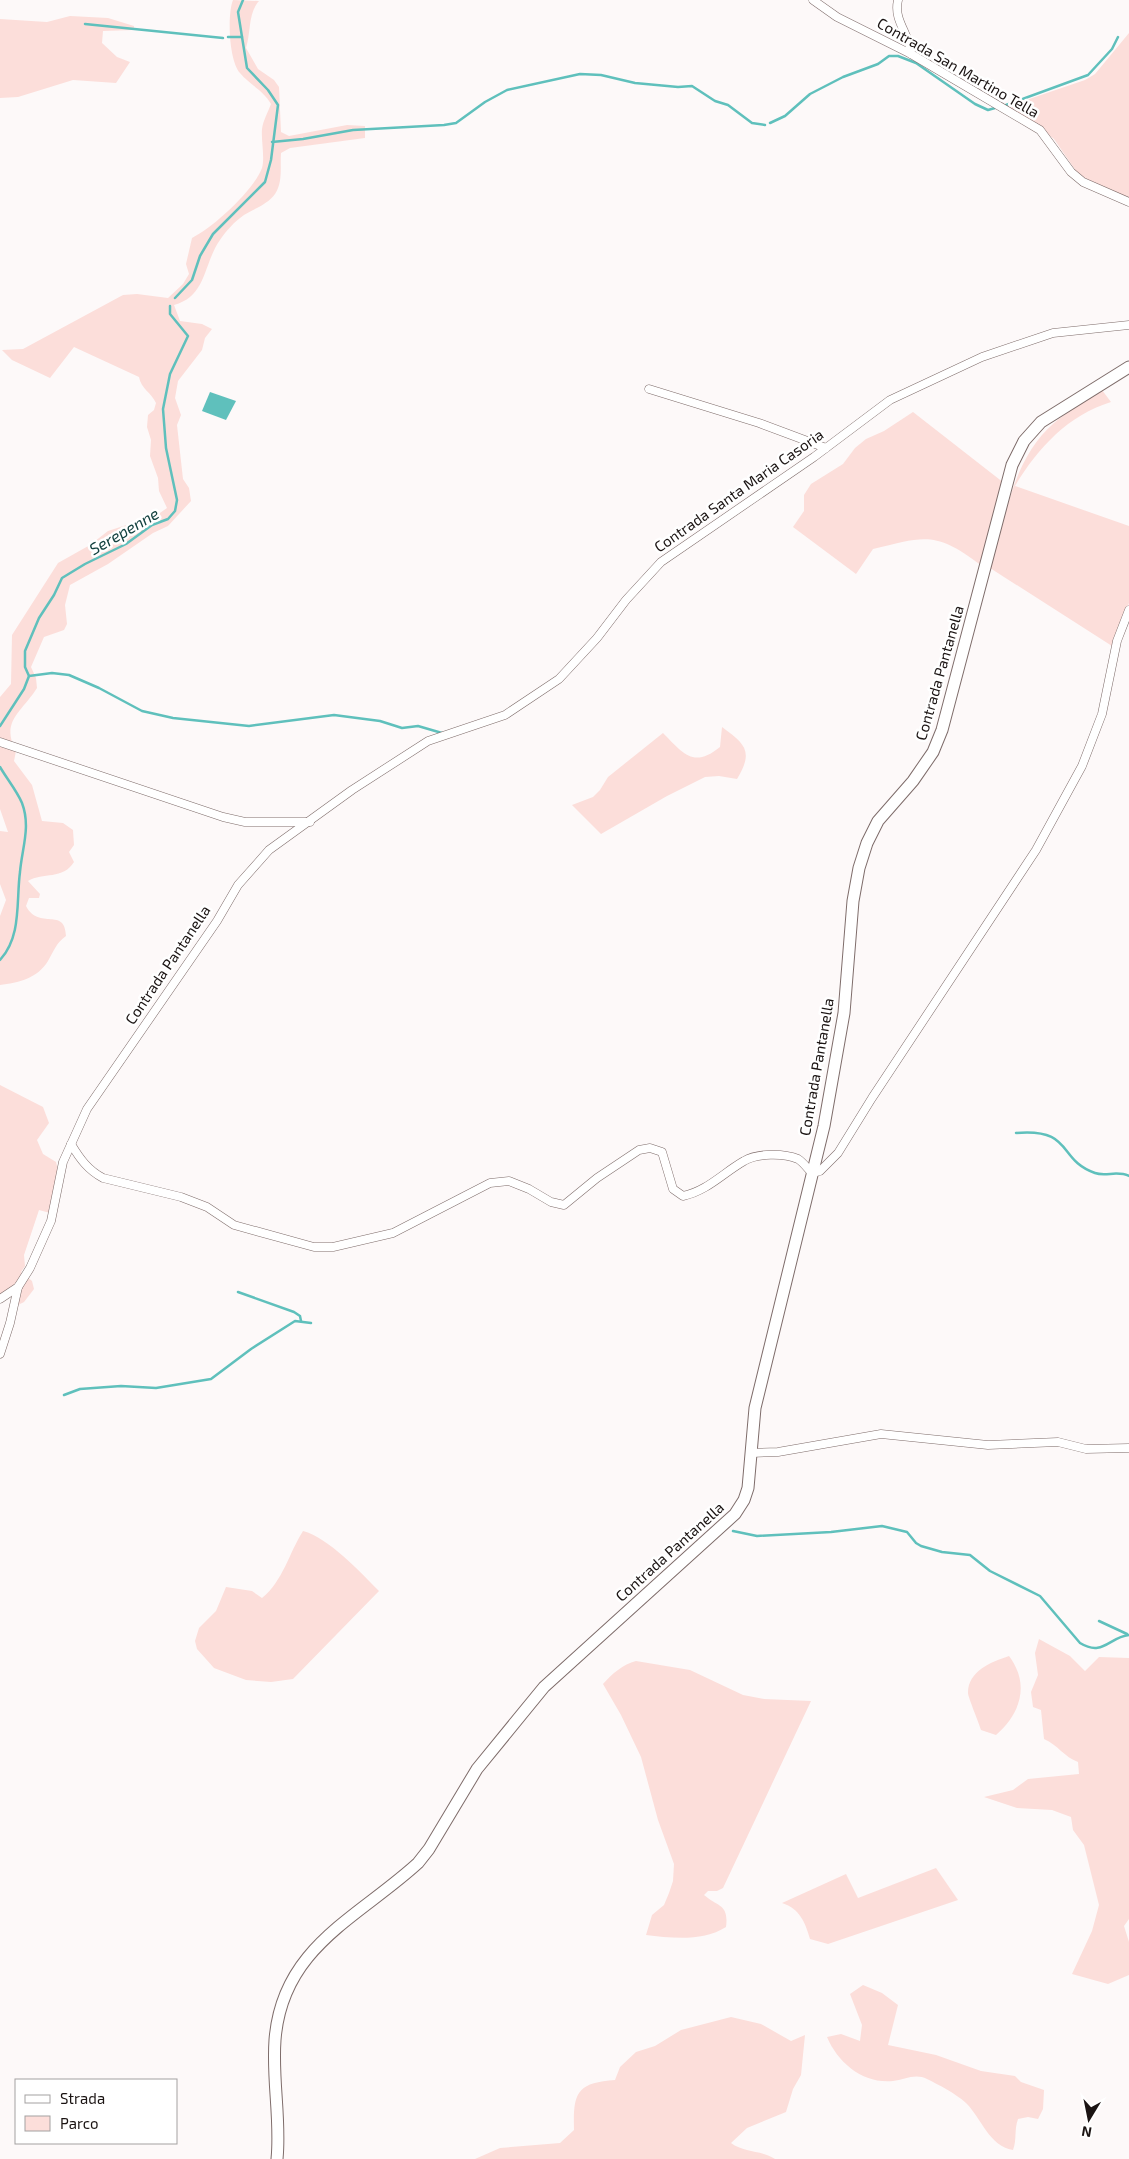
<svg xmlns="http://www.w3.org/2000/svg" width="1129" height="2159" viewBox="0 0 1129 2159" font-family="'Exo 2',sans-serif">
  <style>
    .green { fill: #fcdeda }
    .water { fill: #5fc0bc }
    .lines { fill: none; stroke-linecap: round; stroke-linejoin: round }
    .stream { stroke: #5fc0bc; stroke-width: 2.5 }
    .street-casing { stroke: #7e6c6a; stroke-width: 9 }
    .secondary-casing { stroke: #7e6c6a; stroke-width: 13 }
    .street { stroke: #fff; stroke-width: 8 }
    .secondary { stroke: #fff; stroke-width: 11 }
    .labels { text-anchor: middle; stroke-width: 5; stroke-linejoin: round; paint-order: stroke }
    .street-label { font-size: 15px; fill: #1b1413; stroke: #fff }
    .water-label { font-size: 16px; font-style: italic; fill: #13413f; stroke: #fff }
  </style>
  <rect width="100%" height="100%" fill="#fdf9f9"/>
  <g class="green">
    <path d="M233,0L259,1C248,13 251,32 246,48L258,69L274,80L279,87L281,132L289,136L347,125L365,126V138L290,148L281,153C280,167 283,182 275,194C268,204 254,209 244,215C234,222 227,230 220,240C203,264 207,296 174,305L180,321L202,324L212,329L205,338L202,350L178,381L175,398L181,415L177,425L183,479L189,488L191,501L168,526L153,533L108,564L70,585L65,605L67,624L64,630L44,637L31,667L36,678L37,688C22,712 0,721 16,751L14,761L32,785L42,821L63,823L73,830L74,845L69,852L74,862C63,880 43,872 28,881L40,894L39,898H29L26,906C39,931 65,906 66,936C56,943 54,951 48,961C38,978 18,983 0,985V916L6,900L0,884V831L8,832L0,809V697L11,684L12,635L58,563L90,545L108,531L157,515L167,508L159,491L158,478L150,456L151,440L147,427L148,415L154,410L156,403C151,392 141,389 139,377L74,347L50,378L12,360L2,350L23,349L123,295L137,294L168,298L183,284L189,274L186,264L192,238C213,228 254,190 262,168C265,157 261,141 262,129C263,121 268,112 271,104C263,90 250,85 240,73C229,61 227,15 233,0Z"/>
    <polygon points="70,16 108,18 134,26 134,30 103,31 102,43 117,57 130,62 116,83 73,80 18,97 0,98 0,19 47,22"/>
    <polygon points="1129,33 1129,198 1086,179 1076,171 1054,139 1039,127 1006,107 1085,80 1095,74"/>
    <path d="M1102,390L1111,402C1068,415 1037,449 1015,486L1129,526V603L1112,646L990,568C1005,519 1013,458 1054,423C1069,410 1087,401 1102,390Z"/>
    <path d="M913,412L1004,483L982,566C936,531 926,536 873,549L856,574L793,527L804,511V495L811,484L843,464L855,448L866,439L884,431Z"/>
    <path d="M722,727C745,744 754,751 737,779L719,776L705,777L667,796L601,834L572,805L593,797L600,790L608,777L663,733C683,753 693,769 720,747Z"/>
    <polygon points="0,1085 43,1107 49,1123 37,1140 43,1154 56,1162 58,1170 50,1213 39,1210 24,1255 25,1266 21,1272 32,1281 34,1289 24,1302 18,1305 13,1295 0,1303"/>
    <path d="M303,1531C329,1538 360,1572 379,1591L293,1679L271,1682L246,1680L214,1668L197,1649L195,1641L199,1628L216,1611L226,1587L252,1591L262,1598C283,1581 289,1553 303,1531Z"/>
    <path d="M1039,1639L1070,1656L1085,1671L1099,1657L1129,1658V1919L1124,1926L1129,1942V1975L1108,1984L1072,1974L1092,1931L1099,1905L1084,1845L1073,1830L1071,1817L1052,1810L1017,1808L984,1797L1013,1790L1028,1779L1079,1774L1078,1762C1064,1757 1058,1745 1044,1739L1041,1710L1033,1707L1031,1692L1038,1675L1035,1653Z"/>
    <path d="M1009,1656C1030,1684 1021,1713 996,1735L981,1730C979,1723 968,1697 968,1693C968,1671 991,1662 1009,1656Z"/>
    <path d="M636,1661L690,1670L743,1695L764,1699L811,1701L723,1888L717,1891H708L704,1895C718,1907 729,1904 726,1927C703,1942 671,1938 646,1935L652,1915L664,1905L669,1893L673,1881L674,1864L658,1820L641,1757L621,1715L603,1684C612,1674 623,1664 636,1661Z"/>
    <path d="M936,1868L958,1900L828,1944L810,1939C805,1922 800,1909 782,1903L846,1874L858,1898Z"/>
    <path d="M863,1985L882,1993L898,2005L888,2045L936,2055L981,2071L1015,2076L1021,2082L1044,2090L1043,2109L1038,2119L1028,2117L1018,2119C1014,2130 1017,2140 1013,2150C989,2146 982,2119 966,2103C955,2093 939,2085 927,2079C915,2073 904,2080 893,2081C863,2084 838,2063 827,2037L841,2034L860,2041L862,2025L850,1994Z"/>
    <path d="M731,2017L761,2024L791,2041L805,2035L801,2075L793,2089L786,2112L747,2128L731,2143C744,2153 762,2150 775,2159H475L500,2148L560,2143L574,2130C573,2092 577,2083 615,2080L620,2067L636,2052L655,2046L681,2030Z"/>
  </g>
  <polygon class="water" points="210,392 236,401 226,420 202,411"/>
  <g class="lines">
    <g class="stream">
      <polyline points="85,24 223,38"/>
      <polyline points="228,37 242,37"/>
      <polyline points="1006,105 1088,75 1112,49 1118,37"/>
      <polyline points="770,123 785,116 810,94 843,77 878,64 889,56 898,56 916,63 975,104 988,110 995,108"/>
      <polyline points="272,142 303,139 353,130 444,125 456,123 485,102 507,90 580,74 601,75 635,83 678,87 692,86 715,101 728,105 752,123 765,125"/>
      <polyline points="175,298 192,280 200,256 213,234 265,182 271,160 278,105 268,90 247,68 238,12 243,0"/>
      <polyline points="29,676 52,673 69,675 99,688 142,711 173,718 249,726 334,715 380,721 402,728 418,726 442,733"/>
      <polyline points="0,726 24,689 29,676 25,667 25,651 39,618 54,595 62,578 85,564 126,544 152,525 168,519 175,511 177,500 166,448 163,409 170,374 188,336 170,314 170,306"/>
      <path d="M0,767C7,779 17,791 22,803C31,827 22,848 20,872C16,901 22,936 0,960"/>
      <path d="M1016,1133C1074,1128 1057,1160 1095,1173C1106,1177 1117,1170 1129,1176"/>
      <polyline points="238,1292 294,1312 300,1316 301,1321"/>
      <polyline points="64,1395 80,1389 121,1386 156,1388 211,1379 251,1349 295,1321 311,1323"/>
      <path d="M733,1531L757,1536L831,1532L882,1526L907,1532L916,1543L921,1546L942,1552L970,1555L990,1571L1040,1596L1080,1643C1103,1657 1109,1637 1129,1635"/>
      <polyline points="1099,1621 1127,1634"/>
    </g>
    <g class="street-casing">
      <g id="street">
        <polyline points="813,0 837,17 911,54 1040,130 1071,172 1083,182 1129,202"/>
        <path d="M898,0C893,21 910,34 911,54"/>
        <polyline points="649,389 759,423 826,448"/>
        <polyline points="0,742 223,817 245,822 310,822"/>
        <path d="M71,1144C80,1159 88,1170 103,1178L181,1197L207,1207L234,1225L314,1247H333L393,1233L490,1183L509,1181L529,1189L551,1202L564,1205L597,1178L639,1150L650,1148L662,1152L673,1189L683,1196C707,1191 723,1173 744,1161C757,1153 784,1153 798,1159C803,1162 808,1169 812,1173L820,1171L838,1153L872,1098L1036,850L1082,766L1102,714L1117,641L1129,610"/>
        <polyline points="0,1299 18,1287 30,1268 51,1221 63,1162 87,1109 217,921 238,885 269,850 352,790 428,741 505,715 559,679 597,638 626,600 661,562 814,457 890,400 982,357 1053,333 1129,325"/>
        <polyline points="0,1354 10,1323 18,1287"/>
        <polyline points="751,1453 778,1452 881,1434 988,1445 1058,1442 1086,1449 1129,1448"/>
      </g>
    </g>
    <g class="secondary-casing">
      <path id="secondary" d="M277,2159C281,2120 272,2080 275,2040C282,1947 358,1918 418,1863L429,1849L477,1769L544,1687L735,1514L744,1500L748,1488L755,1408L824,1126L844,1013L853,901L859,868L867,843L878,821L913,781L933,752L942,730L1012,465L1024,441L1041,422L1129,367"/>
    </g>
    <use href="#street" class="street"/>
    <use href="#secondary" class="secondary"/>
  </g>
  <g class="labels">
    <g class="street-label">
      <text transform="translate(958 68) rotate(30)" y="5">Contrada San Martino Tella</text>
      <text transform="translate(739 491) rotate(-35)" y="5">Contrada Santa Maria Casoria</text>
      <text transform="translate(940 673) rotate(-74)" y="5">Contrada Pantanella</text>
      <text transform="translate(168 965) rotate(-56)" y="5">Contrada Pantanella</text>
      <text transform="translate(817 1067) rotate(-80)" y="5">Contrada Pantanella</text>
      <text transform="translate(670 1552) rotate(-42)" y="5">Contrada Pantanella</text>
    </g>
    <g class="water-label">
      <text transform="translate(124 531) rotate(-30)" y="6">Serepenne</text>
    </g>
  </g>
  <rect x="15" y="2079" width="162" height="65" fill="#ffffff" stroke="#a4a1a1"/>
  <rect x="25" y="2095" width="25" height="8" fill="#ffffff" stroke="#a4a1a1"/>
  <text x="60" y="2104" font-size="15" fill="#1b1413">Strada</text>
  <rect x="25" y="2116" width="25" height="15" fill="#fcdeda" stroke="#a4a1a1"/>
  <text x="60" y="2129" font-size="15" fill="#1b1413">Parco</text>
  <g transform="translate(1089 2119) rotate(190)" stroke="#ffffff" stroke-width="4" paint-order="stroke">
  <path d="M0-4L9 19L0 12L-9 19Z" fill="#1b1413"/>
  <text y="-8" font-size="14" font-weight="bold" text-anchor="middle" fill="#1b1413">N</text>
  </g>
</svg>
